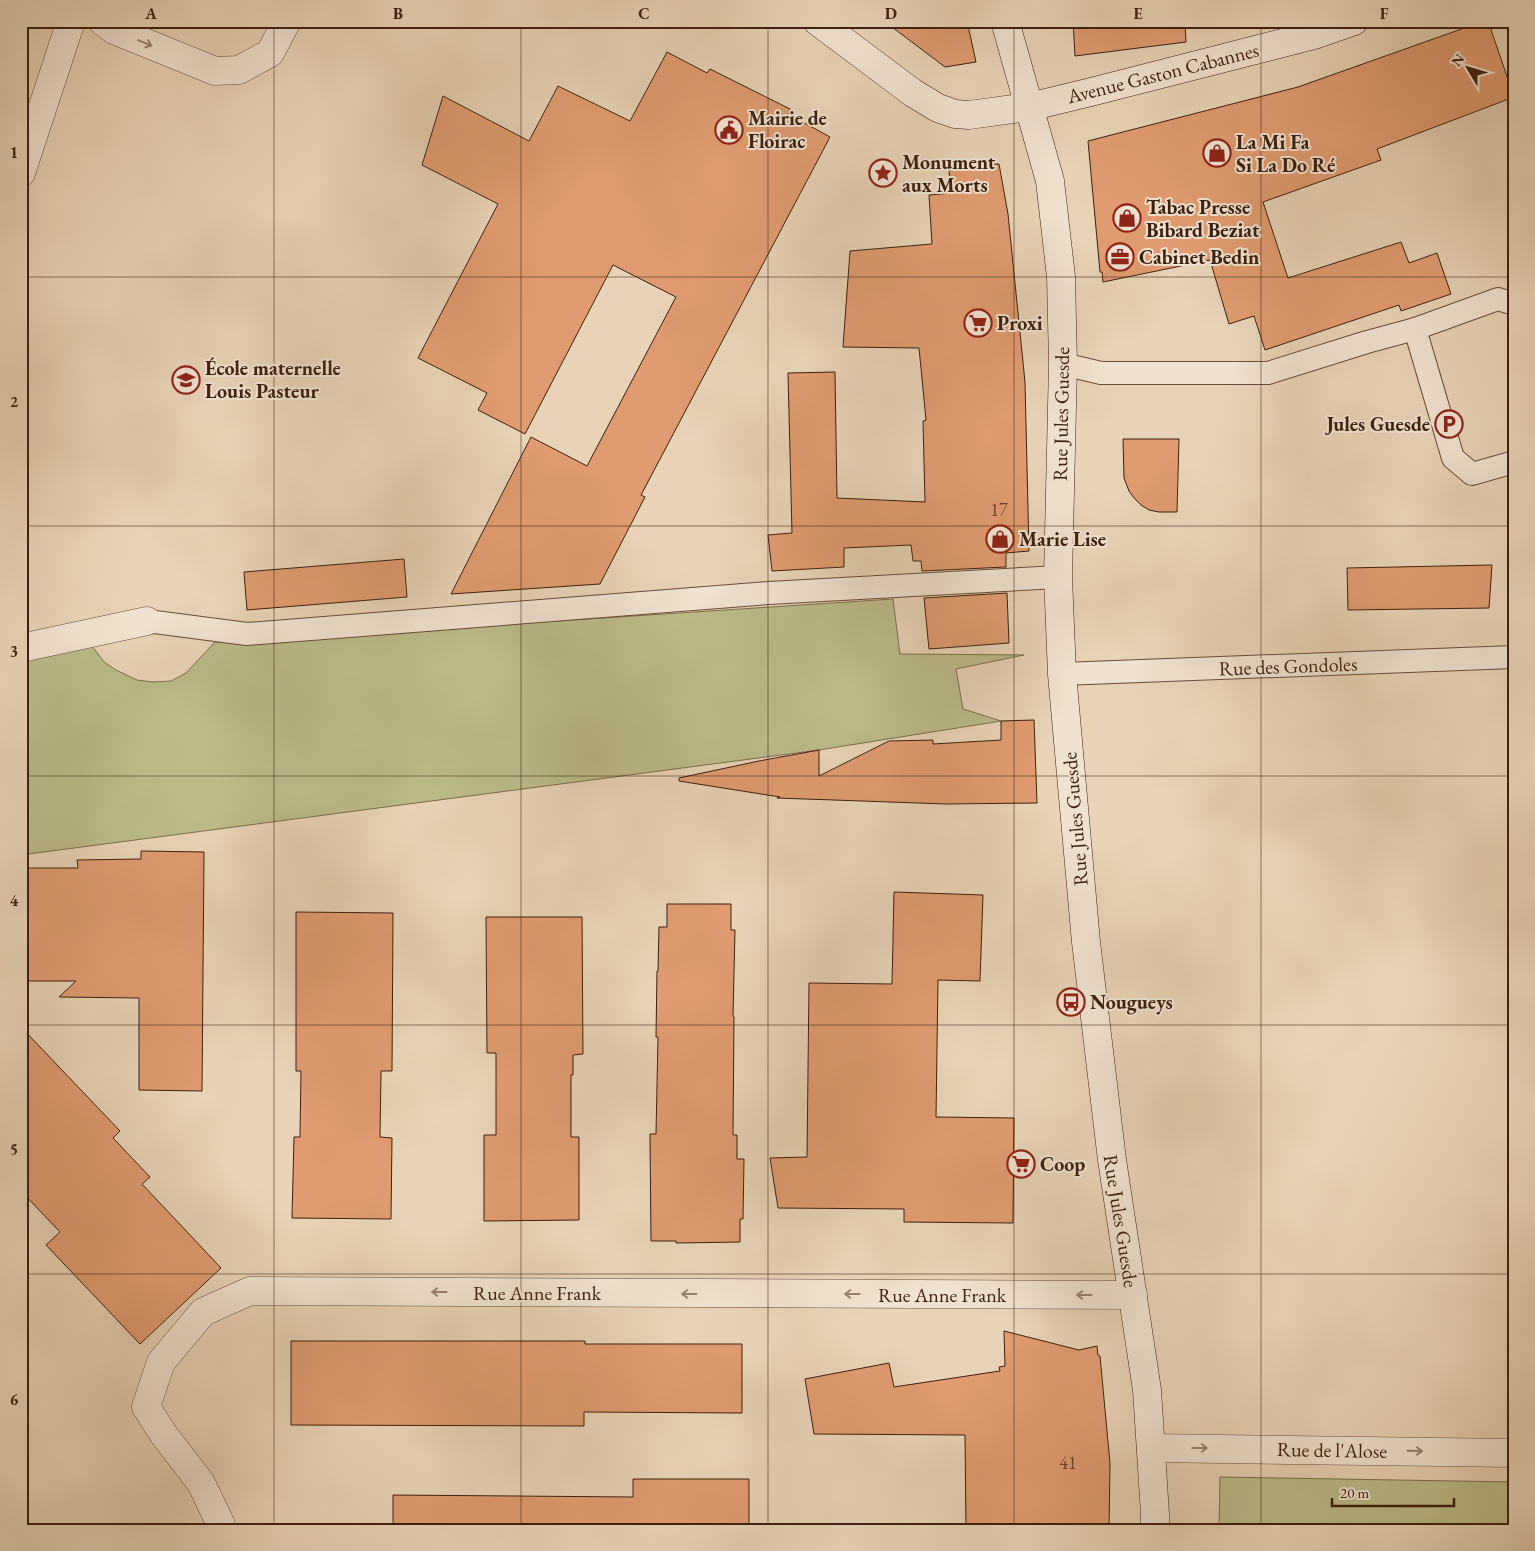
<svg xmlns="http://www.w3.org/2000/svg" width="1535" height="1551" viewBox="0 0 1535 1551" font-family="'EB Garamond',serif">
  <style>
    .green { fill: #bbbb8a; stroke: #7c6e4c }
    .building { fill: #e09b70; stroke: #3d200f }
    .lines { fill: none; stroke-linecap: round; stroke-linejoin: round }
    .lane-casing { stroke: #684d39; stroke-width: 24 }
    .street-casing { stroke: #684d39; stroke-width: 29 }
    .secondary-casing { stroke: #3d200f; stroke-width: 29 }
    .lane { stroke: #f0e2d0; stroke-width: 22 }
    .street { stroke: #f0e2d0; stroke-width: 28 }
    .secondary { stroke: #f0e2d0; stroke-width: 28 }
    .oneway { stroke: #968170 }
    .grid { fill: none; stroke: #3d200f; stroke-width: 1; stroke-opacity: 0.55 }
    .labels { text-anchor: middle; stroke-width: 4; stroke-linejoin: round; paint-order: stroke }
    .number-label { font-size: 18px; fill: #663f27 }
    .street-label { font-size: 20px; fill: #3d200f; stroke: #f0e2d0 }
    .poi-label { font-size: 20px; font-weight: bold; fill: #3d200f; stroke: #f0e2d0; text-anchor: start }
    .neatline { fill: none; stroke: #3d200f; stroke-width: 2 }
    .grid-label { font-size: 16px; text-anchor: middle; font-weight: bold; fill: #3d200f }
  </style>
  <rect width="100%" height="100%" fill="#e8d3b6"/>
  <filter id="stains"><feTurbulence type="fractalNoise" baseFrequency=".004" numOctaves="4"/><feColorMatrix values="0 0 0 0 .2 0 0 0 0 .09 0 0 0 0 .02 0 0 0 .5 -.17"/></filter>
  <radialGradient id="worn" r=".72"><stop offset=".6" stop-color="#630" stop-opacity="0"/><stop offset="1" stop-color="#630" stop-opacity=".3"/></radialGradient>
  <g class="green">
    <polygon points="893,599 900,654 1024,655 956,669 963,709 1001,721 819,750 21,855 21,658 89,642 104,662 116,670 137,680 153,682 171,681 186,673 215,642 267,640"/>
    <polygon points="1220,1477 1514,1482 1514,1530 1219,1530"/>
  </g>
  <g class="building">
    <polygon points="884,21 967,21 976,62 945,67"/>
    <polygon points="1073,21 1185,21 1186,42 1075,56"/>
    <polygon points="1484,21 1488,21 1514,97 1377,149 1381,160 1263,202 1288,278 1401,242 1409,263 1437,253 1451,294 1401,311 1399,305 1265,350 1254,316 1229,324 1210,260 1103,282 1102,272 1100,272 1088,141 1298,87"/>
    <polygon points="667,52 707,73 710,69 790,109 788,114 830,137 641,495 645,497 600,584 451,594 531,437 587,466 676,297 613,265 525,434 478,410 487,393 418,358 498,204 422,165 443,96 529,141 558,86 630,121"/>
    <polygon points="948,160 977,165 999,164 1008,214 1025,382 1029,551 1006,553 1006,567 922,571 921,561 913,561 911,545 844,548 844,567 772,571 768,535 792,533 788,373 835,372 837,498 925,502 923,421 926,420 919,348 843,347 850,251 932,244 929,195 951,193"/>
    <polygon points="1123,439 1179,439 1177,512 1159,512 1149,510 1141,505 1134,498 1129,491 1124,478"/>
    <polygon points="404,559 407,597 247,610 244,572"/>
    <polygon points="1492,565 1489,608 1348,610 1347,568"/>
    <polygon points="1007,593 1009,643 929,649 924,598"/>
    <polygon points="1034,720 1037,803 946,804 777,798 780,797 679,781 679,778 759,761 819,750 819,776 889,741 933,740 933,744 1001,740 1001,721"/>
    <polygon points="141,851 204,852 202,1091 139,1090 139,998 59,997 76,981 21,981 21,868 78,868 77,860 141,859"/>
    <polygon points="894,892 983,895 980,981 938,980 936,1117 1014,1118 1013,1223 904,1222 904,1209 778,1208 770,1158 807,1157 809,983 892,984"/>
    <polygon points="667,904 731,904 731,930 735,930 733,1016 734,1017 733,1135 737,1135 737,1159 744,1159 743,1219 740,1219 740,1242 676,1243 676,1241 651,1241 650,1134 656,1134 658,1037 656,1037 657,971 658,971 659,927 667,927"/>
    <polygon points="296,912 393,913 392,1071 381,1071 380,1137 392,1138 391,1219 292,1218 294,1137 300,1137 301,1071 296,1071"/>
    <polygon points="486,917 582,917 583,1054 573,1055 573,1075 571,1075 571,1137 579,1137 579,1220 484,1221 484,1135 496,1135 496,1053 487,1053"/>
    <polygon points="21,1027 120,1131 113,1138 150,1177 142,1184 221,1268 140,1344 46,1245 60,1232 21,1191"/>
    <polygon points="1004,1331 1079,1350 1097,1346 1098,1355 1100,1356 1110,1463 1109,1530 966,1530 965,1435 814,1434 805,1379 889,1363 894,1387 1000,1371 999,1367 1005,1366"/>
    <polygon points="291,1341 585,1341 585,1344 742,1344 742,1413 584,1412 584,1426 291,1425"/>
    <polygon points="633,1479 749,1479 749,1530 393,1530 393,1495 633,1497"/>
  </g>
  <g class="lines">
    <g class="lane-casing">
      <g id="lane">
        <polyline points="1415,329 1453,458 1472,474 1514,462"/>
        <polyline points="1063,364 1101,373 1268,373 1367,342 1415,329 1498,299 1514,304"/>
        <polyline points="147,621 247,634 769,593 1058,577"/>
        <polyline points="1062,674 1514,657"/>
      </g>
    </g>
    <g class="street-casing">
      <g id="street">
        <polyline points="102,21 114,30 215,71 239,70 270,53 287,21"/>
        <polyline points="21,173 71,21"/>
        <polyline points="21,648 147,621"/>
        <polyline points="1151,1448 1514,1453"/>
        <polyline points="221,1530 221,1525 201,1483 164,1435 146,1407 161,1362 203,1312 250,1291 1133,1295"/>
      </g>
    </g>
    <g class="secondary-casing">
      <g id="secondary">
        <polyline points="817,21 913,93 938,108 955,114 969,115 1029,107 1091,92 1314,35 1354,21"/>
        <polyline points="1005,21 1050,181 1061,277 1063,364 1058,577 1062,674 1086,942 1112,1160 1147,1390 1155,1514 1155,1530"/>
      </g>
    </g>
    <use href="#lane" class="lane"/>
    <use href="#street" class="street"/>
    <use href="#secondary" class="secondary"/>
  </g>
  <defs><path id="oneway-shaft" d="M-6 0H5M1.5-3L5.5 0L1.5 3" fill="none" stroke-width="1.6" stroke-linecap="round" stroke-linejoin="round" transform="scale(1.25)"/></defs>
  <g class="oneway">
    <use href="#oneway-shaft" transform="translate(145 43) rotate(22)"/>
    <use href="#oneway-shaft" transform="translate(439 1292) rotate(-180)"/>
    <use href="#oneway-shaft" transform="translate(689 1294) rotate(-180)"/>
    <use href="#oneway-shaft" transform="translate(852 1294) rotate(-180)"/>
    <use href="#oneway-shaft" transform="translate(1084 1295) rotate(-180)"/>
    <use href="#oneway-shaft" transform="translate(1200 1448)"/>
    <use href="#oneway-shaft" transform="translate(1415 1451) rotate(1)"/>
  </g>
  <path class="grid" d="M274,21V1530M521,21V1530M768,21V1530M1014,21V1530M1261,21V1530M21,277H1514M21,526H1514M21,776H1514M21,1025H1514M21,1274H1514"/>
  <defs>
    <g id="civic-ring" transform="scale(1.4375)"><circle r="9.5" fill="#f0e2d0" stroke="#8f2418" stroke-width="1.5"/><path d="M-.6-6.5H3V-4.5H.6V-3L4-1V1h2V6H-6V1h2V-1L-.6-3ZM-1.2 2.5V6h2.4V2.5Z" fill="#8f2418"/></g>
    <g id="shop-ring" transform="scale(1.4375)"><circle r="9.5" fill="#f0e2d0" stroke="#8f2418" stroke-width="1.5"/><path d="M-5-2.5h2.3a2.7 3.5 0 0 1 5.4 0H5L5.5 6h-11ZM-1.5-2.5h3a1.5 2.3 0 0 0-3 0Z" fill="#8f2418"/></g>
    <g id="sight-ring" transform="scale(1.4375)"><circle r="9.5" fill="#f0e2d0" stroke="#8f2418" stroke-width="1.5"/><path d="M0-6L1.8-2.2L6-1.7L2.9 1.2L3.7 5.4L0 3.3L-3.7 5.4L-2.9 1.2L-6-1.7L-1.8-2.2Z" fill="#8f2418"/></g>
    <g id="office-ring" transform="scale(1.4375)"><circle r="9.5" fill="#f0e2d0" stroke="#8f2418" stroke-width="1.5"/><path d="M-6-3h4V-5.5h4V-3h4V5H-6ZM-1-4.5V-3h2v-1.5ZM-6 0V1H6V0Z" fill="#8f2418"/></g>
    <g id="supermarket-ring" transform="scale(1.4375)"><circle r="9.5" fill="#f0e2d0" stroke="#8f2418" stroke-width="1.5"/><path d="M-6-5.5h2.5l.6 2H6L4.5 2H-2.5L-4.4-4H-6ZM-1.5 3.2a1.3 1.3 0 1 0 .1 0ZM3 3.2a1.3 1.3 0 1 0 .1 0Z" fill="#8f2418"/></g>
    <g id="school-ring" transform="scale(1.4375)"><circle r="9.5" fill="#f0e2d0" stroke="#8f2418" stroke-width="1.5"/><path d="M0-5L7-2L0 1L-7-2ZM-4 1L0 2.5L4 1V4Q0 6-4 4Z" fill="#8f2418"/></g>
    <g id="parking-ring" transform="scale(1.4375)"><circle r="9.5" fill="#f0e2d0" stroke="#8f2418" stroke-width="1.5"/><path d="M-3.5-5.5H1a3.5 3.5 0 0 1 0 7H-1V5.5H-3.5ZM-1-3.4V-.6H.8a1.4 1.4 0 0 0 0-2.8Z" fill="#8f2418"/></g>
    <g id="bus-ring" transform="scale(1.4375)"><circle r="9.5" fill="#f0e2d0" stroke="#8f2418" stroke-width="1.5"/><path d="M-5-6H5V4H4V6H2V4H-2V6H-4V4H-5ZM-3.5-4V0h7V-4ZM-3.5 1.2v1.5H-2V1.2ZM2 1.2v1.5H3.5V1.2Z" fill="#8f2418"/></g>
  </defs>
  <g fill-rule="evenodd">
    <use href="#civic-ring" x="729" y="130"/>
    <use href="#shop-ring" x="1217" y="153"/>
    <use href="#sight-ring" x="883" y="173"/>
    <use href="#shop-ring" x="1127" y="218"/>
    <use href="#office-ring" x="1120" y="257"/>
    <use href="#supermarket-ring" x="978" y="323"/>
    <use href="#school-ring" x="186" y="380"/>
    <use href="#parking-ring" x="1449" y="424"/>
    <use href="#shop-ring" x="1000" y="539"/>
    <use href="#bus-ring" x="1071" y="1002"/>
    <use href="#supermarket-ring" x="1021" y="1164"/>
  </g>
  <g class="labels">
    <g class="number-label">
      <text x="999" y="516">17</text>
      <text x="1068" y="1469">41</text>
    </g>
    <g class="street-label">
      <text transform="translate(1163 73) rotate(-14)" y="7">Avenue Gaston Cabannes</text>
      <text transform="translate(1061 414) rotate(-89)" y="7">Rue Jules Guesde</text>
      <text transform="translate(1288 666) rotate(-2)" y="7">Rue des Gondoles</text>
      <text transform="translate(1075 819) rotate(-95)" y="7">Rue Jules Guesde</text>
      <text transform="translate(1121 1221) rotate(81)" y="7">Rue Jules Guesde</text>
      <text x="537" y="1300">Rue Anne Frank</text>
      <text x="942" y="1302">Rue Anne Frank</text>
      <text transform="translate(1332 1450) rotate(1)" y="7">Rue de l'Alose</text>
    </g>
    <g class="poi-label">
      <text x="748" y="125">Mairie de<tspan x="748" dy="23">Floirac</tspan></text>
      <text x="1236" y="149">La Mi Fa<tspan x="1236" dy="23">Si La Do Ré</tspan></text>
      <text x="902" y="169">Monument<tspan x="902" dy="23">aux Morts</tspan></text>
      <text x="1146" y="214">Tabac Presse<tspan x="1146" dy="23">Bibard Beziat</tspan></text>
      <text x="1139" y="264">Cabinet Bedin</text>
      <text x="997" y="330">Proxi</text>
      <text x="205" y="375">École maternelle<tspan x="205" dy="23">Louis Pasteur</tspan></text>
      <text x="1430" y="431" text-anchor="end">Jules Guesde</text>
      <text x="1019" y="546">Marie Lise</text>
      <text x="1090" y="1009">Nougueys</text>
      <text x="1040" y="1171">Coop</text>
    </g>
  </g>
  <rect width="1535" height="1551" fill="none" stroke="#e8d3b6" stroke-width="55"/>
  <g transform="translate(1468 68) rotate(308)" stroke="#f0e2d0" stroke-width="4" paint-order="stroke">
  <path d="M0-4L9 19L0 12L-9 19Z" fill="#3d200f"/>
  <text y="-8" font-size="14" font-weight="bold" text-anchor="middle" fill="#3d200f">N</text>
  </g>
  <path d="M1332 1498v8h122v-8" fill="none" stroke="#3d200f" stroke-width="2.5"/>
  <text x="1340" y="1498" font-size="15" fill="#3d200f" stroke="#f0e2d0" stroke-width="4" paint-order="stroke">20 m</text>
  <rect x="28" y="28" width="1480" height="1496" class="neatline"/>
  <g class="grid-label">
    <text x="151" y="19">A</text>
    <text x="398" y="19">B</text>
    <text x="644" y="19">C</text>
    <text x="891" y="19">D</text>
    <text x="1138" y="19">E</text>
    <text x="1384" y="19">F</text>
    <text x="14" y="158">1</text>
    <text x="14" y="407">2</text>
    <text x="14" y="657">3</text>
    <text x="14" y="906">4</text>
    <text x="14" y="1155">5</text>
    <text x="14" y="1405">6</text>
  </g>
  <rect width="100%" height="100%" filter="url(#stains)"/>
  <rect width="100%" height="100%" fill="url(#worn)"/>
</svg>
